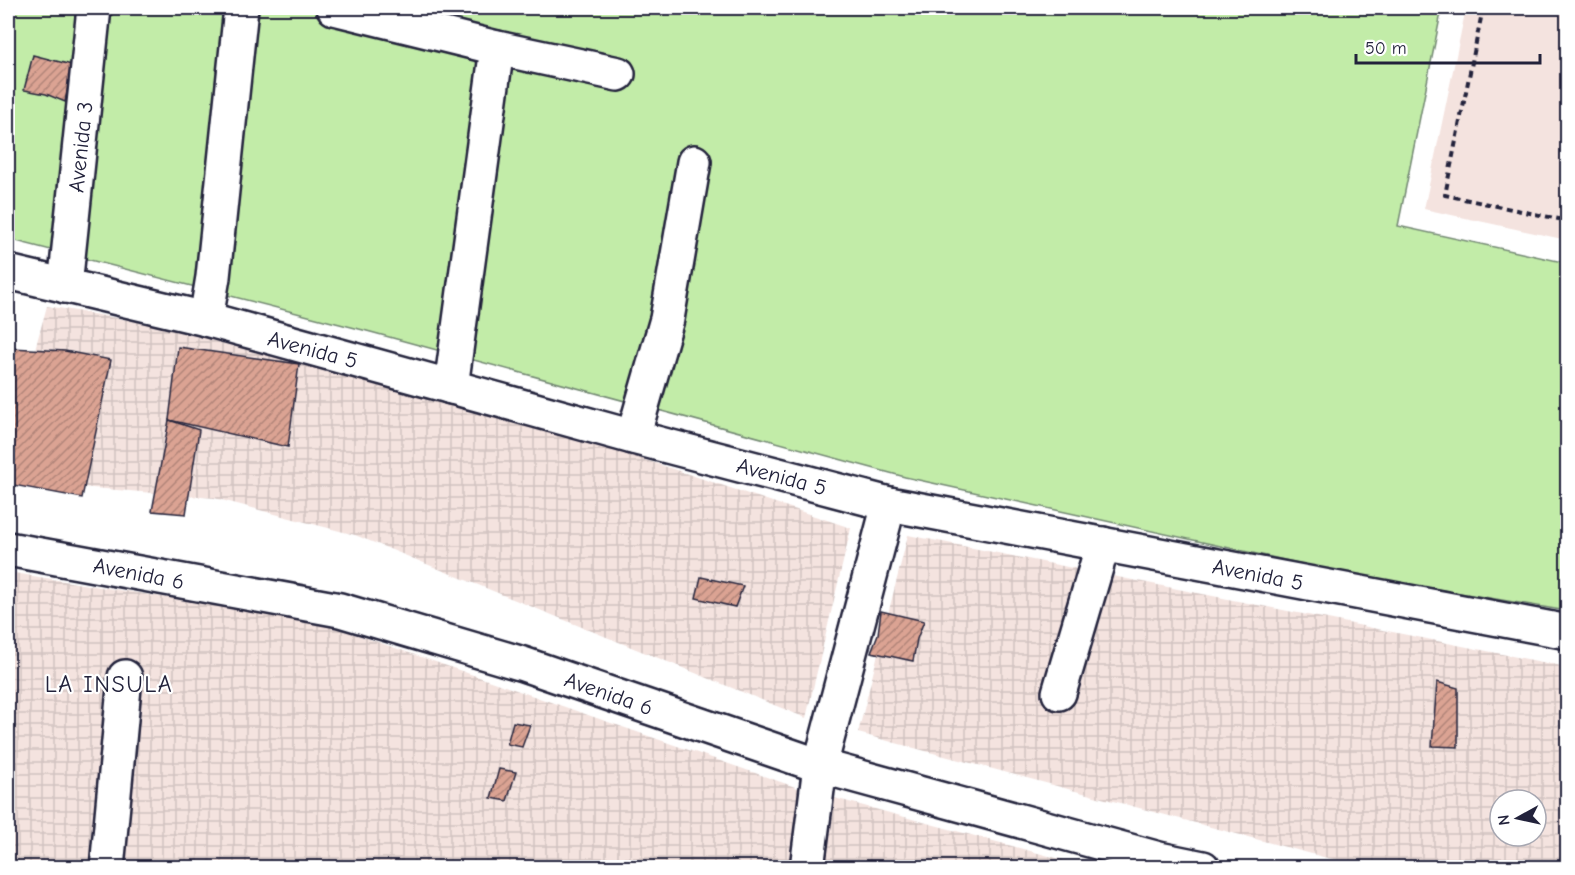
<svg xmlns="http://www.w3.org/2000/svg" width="1575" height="875" viewBox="0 0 1575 875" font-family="'Comic Neue',sans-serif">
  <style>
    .built { fill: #f4e3df }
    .industrial { fill: url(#industrial-grid); fill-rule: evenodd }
    .green { fill: #c2eca8; stroke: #728772; stroke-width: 1.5 }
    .building { fill: url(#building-hatch); stroke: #22223b; stroke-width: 1.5 }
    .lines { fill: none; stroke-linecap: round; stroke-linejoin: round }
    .minor-casing { stroke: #22223b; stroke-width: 38 }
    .path { stroke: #22223b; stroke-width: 4; stroke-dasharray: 6 4.5; stroke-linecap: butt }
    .minor { stroke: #fff; stroke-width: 33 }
    .labels { text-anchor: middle; stroke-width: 4.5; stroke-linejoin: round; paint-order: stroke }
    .street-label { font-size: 22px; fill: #22223b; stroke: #fff }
    .neighbourhood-label { font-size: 24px; letter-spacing: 1.5px; fill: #22223b; stroke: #fff }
  </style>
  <defs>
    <pattern id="industrial-grid" width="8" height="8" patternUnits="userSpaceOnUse" patternTransform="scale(1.5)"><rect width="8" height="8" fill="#f4e3df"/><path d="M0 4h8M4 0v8" fill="none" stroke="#d1c2c0"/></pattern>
    <pattern id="building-hatch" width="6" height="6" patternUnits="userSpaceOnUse" patternTransform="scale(1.5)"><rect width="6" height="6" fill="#dba393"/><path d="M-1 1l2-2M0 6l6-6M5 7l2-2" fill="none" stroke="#b18479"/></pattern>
  </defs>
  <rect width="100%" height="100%" fill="#fff"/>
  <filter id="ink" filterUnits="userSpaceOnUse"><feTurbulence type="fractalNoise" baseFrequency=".0167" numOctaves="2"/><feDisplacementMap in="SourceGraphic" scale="12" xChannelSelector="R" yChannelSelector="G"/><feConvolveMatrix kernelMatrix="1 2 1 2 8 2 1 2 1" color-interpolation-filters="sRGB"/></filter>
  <g filter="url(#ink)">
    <polygon class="built" points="1466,8 1567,8 1567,240 1424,209"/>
    <g class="industrial">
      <polygon points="47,306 329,355 851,528 806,718 355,535 214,498 8,481 8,446"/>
      <path d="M908,535L1567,667V867L1396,868L1327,858L858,733ZM1500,800H1536V836H1500Z"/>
      <polygon points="8,572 323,623 801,789 1090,867 8,867"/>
    </g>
    <polygon class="green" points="8,8 1442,8 1398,226 1567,263 1567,611 1353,575 905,477 367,331 8,239"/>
    <g class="building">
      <polygon points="33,55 72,65 65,102 46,94 24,90"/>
      <polygon points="178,347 299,364 288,447 169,420"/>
      <polygon points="12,348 65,351 111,360 82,498 8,484 8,376"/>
      <polygon points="169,420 199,430 186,514 152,511"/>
      <polygon points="701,577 743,586 735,607 696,598"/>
      <polygon points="881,611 924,621 917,639 913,661 871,652 878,634"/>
      <polygon points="1437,682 1458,688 1458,747 1432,746"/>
      <polygon points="513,722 530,725 522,747 507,744"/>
      <polygon points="499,769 516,772 507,801 491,798"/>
    </g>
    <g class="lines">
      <g class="minor-casing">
        <g id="minor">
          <polyline points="334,8 497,48 618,74"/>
          <polyline points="8,272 206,319 633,437 889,504 1568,632"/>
          <polyline points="65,286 94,8"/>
          <polyline points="206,319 213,277 241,8"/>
          <polyline points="451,387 497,48"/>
          <polyline points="633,437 667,319 694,162"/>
          <polyline points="8,549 340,610 523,664 820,766 1159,859 1203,868"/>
          <polyline points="1059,693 1103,544"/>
          <polyline points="107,868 125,677"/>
          <polyline points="807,868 820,766 889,504"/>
        </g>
      </g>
      <polyline class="path" points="1483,8 1445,195 1568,221"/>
      <use href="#minor" class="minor"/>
    </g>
  </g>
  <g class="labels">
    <g class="street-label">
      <text transform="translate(80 147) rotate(-84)" y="8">Avenida 3</text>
      <text transform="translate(313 349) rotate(15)" y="8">Avenida 5</text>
      <text transform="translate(782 476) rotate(15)" y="8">Avenida 5</text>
      <text transform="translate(139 573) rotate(11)" y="8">Avenida 6</text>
      <text transform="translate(1258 574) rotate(11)" y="8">Avenida 5</text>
      <text transform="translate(609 693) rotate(19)" y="8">Avenida 6</text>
    </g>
    <g class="neighbourhood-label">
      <text x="109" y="692">LA INSULA</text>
    </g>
  </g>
  <rect width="1575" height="875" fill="none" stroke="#fff" stroke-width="30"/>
  <rect x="15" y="15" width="1545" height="845" fill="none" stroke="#22223b" stroke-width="2" filter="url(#ink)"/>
  <g transform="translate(1518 818) rotate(262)"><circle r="28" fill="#ffffff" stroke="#a7a7b1" stroke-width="1.5"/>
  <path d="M0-4.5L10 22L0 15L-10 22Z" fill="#22223b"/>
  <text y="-9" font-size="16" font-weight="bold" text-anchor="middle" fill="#22223b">N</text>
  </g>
  <path d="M1356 54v9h184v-9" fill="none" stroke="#22223b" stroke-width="3"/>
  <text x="1365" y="54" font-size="18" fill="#22223b" stroke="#ffffff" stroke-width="4.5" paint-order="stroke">50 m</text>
</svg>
